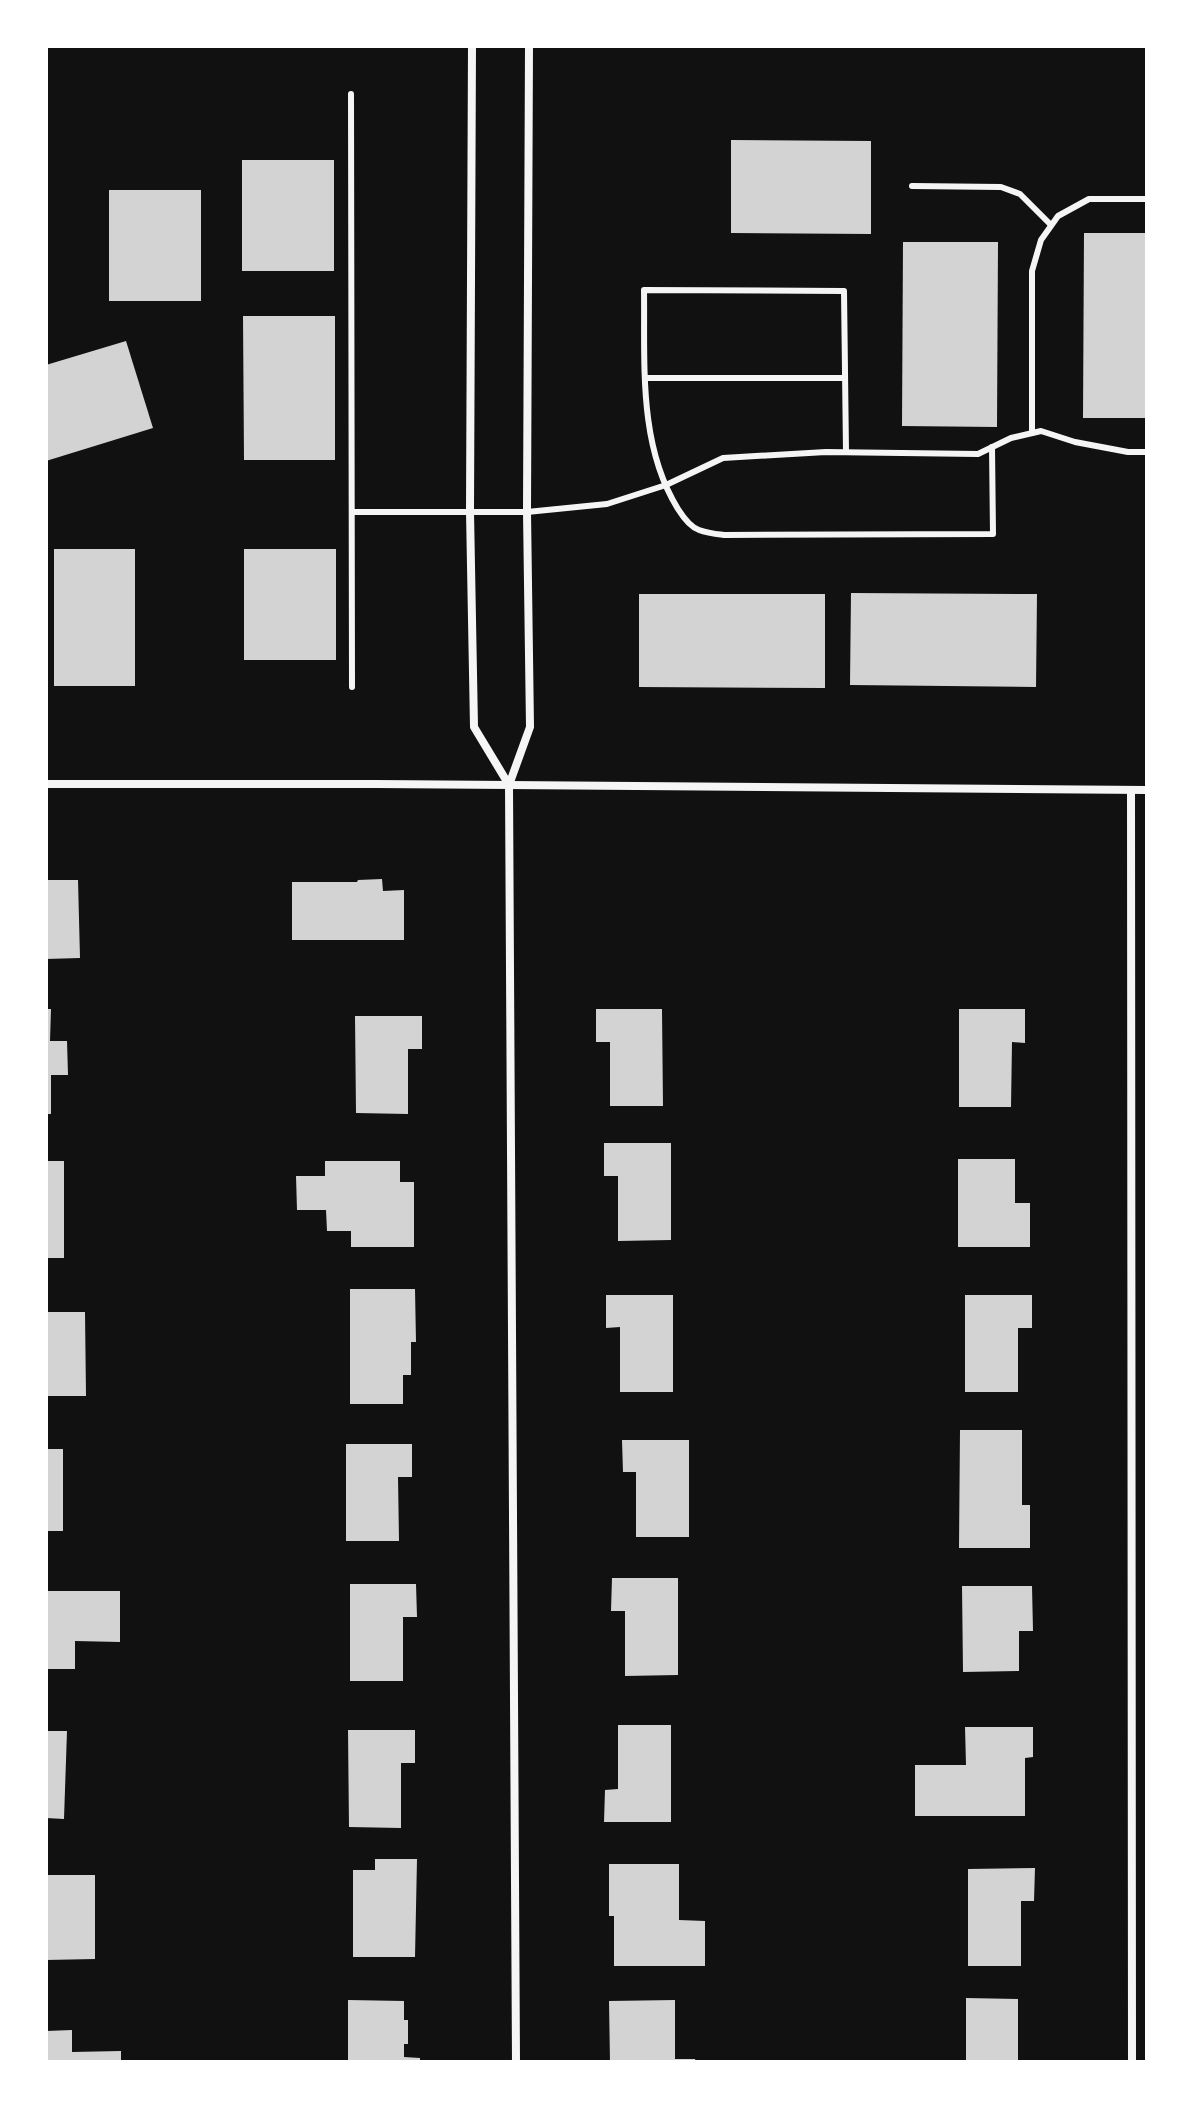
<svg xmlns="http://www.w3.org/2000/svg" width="1193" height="2108" viewBox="0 0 1193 2108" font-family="'Nunito Sans',sans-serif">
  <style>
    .building { fill: #d3d3d3 }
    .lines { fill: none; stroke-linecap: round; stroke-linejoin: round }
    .service { stroke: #f5f5f5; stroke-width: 6 }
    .minor { stroke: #f5f5f5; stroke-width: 8 }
  </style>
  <rect width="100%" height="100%" fill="#111"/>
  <g class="building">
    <polygon points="731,140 871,141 871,234 731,233"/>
    <rect x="242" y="160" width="92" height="111"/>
    <rect x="109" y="190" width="92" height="111"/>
    <polygon points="1084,233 1147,233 1147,418 1083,418"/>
    <polygon points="903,242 998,242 997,427 902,426"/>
    <polygon points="243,316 335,316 335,460 244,460"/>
    <polygon points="126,341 153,428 46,461 46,365"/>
    <rect x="54" y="549" width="81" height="137"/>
    <rect x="244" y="549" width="92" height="111"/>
    <polygon points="851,593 1037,594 1036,687 850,685"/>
    <polygon points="639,594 825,594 825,688 639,687"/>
    <polygon points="382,879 383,891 404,890 404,940 292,940 292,882 357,882 358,880"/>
    <polygon points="46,880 78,880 80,958 46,959"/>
    <polygon points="46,1009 51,1009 50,1041 67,1041 68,1075 51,1075 51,1114 46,1114"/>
    <polygon points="596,1009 662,1009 663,1106 610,1106 610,1042 596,1042"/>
    <polygon points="959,1009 1025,1009 1025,1043 1012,1042 1011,1107 959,1107"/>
    <polygon points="355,1016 422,1016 422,1049 408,1049 408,1114 356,1113"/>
    <polygon points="604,1143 671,1143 671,1240 618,1241 618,1176 604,1176"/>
    <polygon points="958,1159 1015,1159 1015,1203 1030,1203 1030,1247 958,1247"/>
    <rect x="46" y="1161" width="18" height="97"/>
    <polygon points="325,1161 400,1161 400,1182 414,1182 414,1247 351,1247 351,1231 327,1231 326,1210 297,1210 296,1176 325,1176"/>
    <polygon points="350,1289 415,1289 416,1342 411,1342 411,1375 403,1375 403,1404 350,1404"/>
    <polygon points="606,1295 673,1295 673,1392 620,1392 620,1327 606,1328"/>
    <polygon points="965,1295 1032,1295 1032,1328 1018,1328 1018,1392 965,1392"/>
    <polygon points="46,1312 85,1312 86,1396 46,1396"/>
    <polygon points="960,1430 1022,1430 1022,1505 1030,1505 1030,1548 959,1548"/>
    <polygon points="622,1440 689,1440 689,1537 636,1537 636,1472 623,1472"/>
    <polygon points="346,1444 412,1444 412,1477 398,1477 399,1541 346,1541"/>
    <rect x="46" y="1449" width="17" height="82"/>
    <polygon points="612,1578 678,1578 678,1675 625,1676 625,1611 611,1611"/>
    <polygon points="350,1584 416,1584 417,1617 403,1617 403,1681 350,1681"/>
    <polygon points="962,1586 1032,1586 1033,1631 1019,1631 1019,1671 963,1672"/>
    <polygon points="46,1591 120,1591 120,1642 75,1641 75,1669 46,1669"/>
    <polygon points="618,1725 671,1725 671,1822 604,1822 605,1790 618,1789"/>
    <polygon points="965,1727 1033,1727 1033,1757 1025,1758 1025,1816 915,1816 915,1765 966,1765"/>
    <polygon points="348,1730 415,1730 415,1763 401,1763 401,1828 349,1827"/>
    <polygon points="46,1731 67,1731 64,1819 46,1818"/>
    <polygon points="375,1859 417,1859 415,1957 353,1957 353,1870 375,1870"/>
    <polygon points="609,1864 679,1864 679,1920 705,1921 705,1966 614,1966 614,1916 609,1916"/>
    <polygon points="1035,1868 1034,1901 1021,1901 1021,1966 968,1966 968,1869"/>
    <polygon points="46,1875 95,1875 95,1959 46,1960"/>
    <polygon points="966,1998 1018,1999 1018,2062 966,2062"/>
    <polygon points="348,2000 404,2001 404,2020 408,2020 408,2044 404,2044 404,2057 420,2058 420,2062 348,2062"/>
    <polygon points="675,2000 675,2059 695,2059 696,2062 610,2062 609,2001"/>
    <polygon points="72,2030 72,2052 121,2051 121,2062 46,2062 46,2031"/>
  </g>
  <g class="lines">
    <g class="service">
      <polyline points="351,94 352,687"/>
      <polyline points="912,186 1001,187 1020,194 1051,225"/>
      <polyline points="646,378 845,378"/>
      <polyline points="1032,433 1032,271 1041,240 1058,216 1089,199 1147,199"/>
      <path d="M846,452L844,291L644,290C645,363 638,445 678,509C683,517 690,527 699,530C707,533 716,534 724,535L993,534L992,447"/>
      <polyline points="352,512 527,512 607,504 666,485 723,458 826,452 978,454 1011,438 1041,431 1075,442 1128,452 1147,452"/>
    </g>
    <g class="minor">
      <polyline points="472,46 470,512 474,727 509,785"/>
      <polyline points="46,784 376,784 1147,790"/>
      <polyline points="1131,791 1132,2062"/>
      <polyline points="516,2062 509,785 530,727 527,512 529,46"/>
    </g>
  </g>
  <rect width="1193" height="2108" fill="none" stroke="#ffffff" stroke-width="96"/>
</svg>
